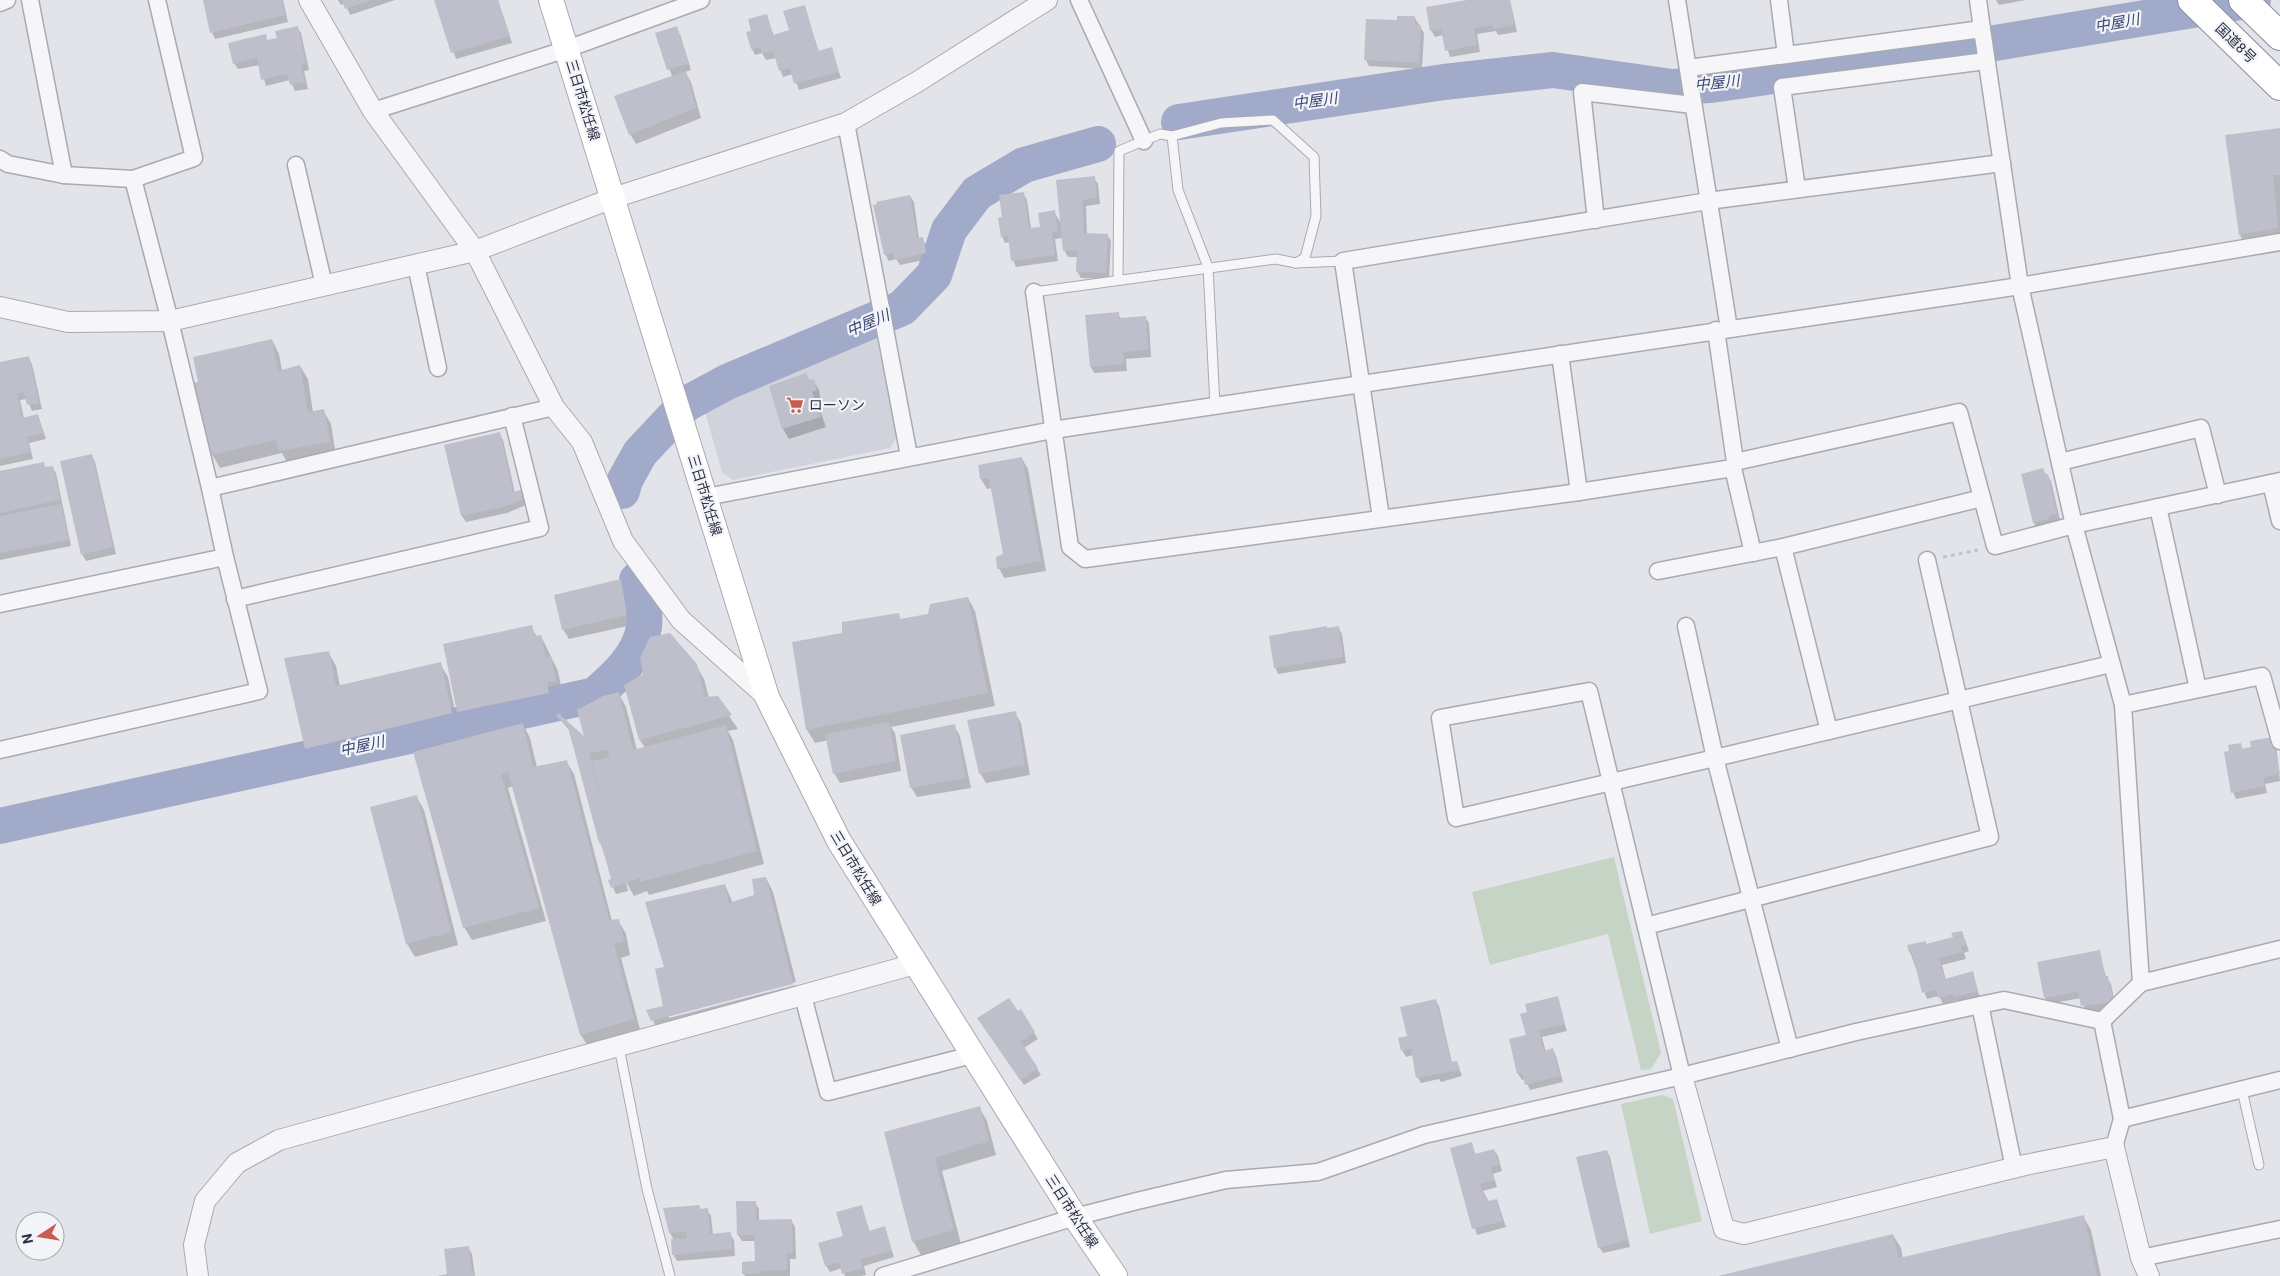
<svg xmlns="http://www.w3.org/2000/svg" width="2280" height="1276" viewBox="0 0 2280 1276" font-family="Roboto,'Noto Sans JP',sans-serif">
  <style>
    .built { fill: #d1d3dc }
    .green { fill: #c5d4c5 }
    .shadow { fill: #0003 }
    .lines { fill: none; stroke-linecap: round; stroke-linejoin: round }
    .river { stroke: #a1aac8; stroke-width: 36 }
    .building { fill: #bebfca; fill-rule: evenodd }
    .service-casing { stroke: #a8aab4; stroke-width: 11 }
    .minor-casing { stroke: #a8aab4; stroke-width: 19 }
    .tertiary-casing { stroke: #a8aab4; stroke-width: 22 }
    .secondary-casing { stroke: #a8aab4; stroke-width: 26 }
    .trunk-casing { stroke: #8b8ea0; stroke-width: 30 }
    .path { stroke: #c1c2c9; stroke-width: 3; stroke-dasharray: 4 4; stroke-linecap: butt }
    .service { stroke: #f6f6f9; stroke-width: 9 }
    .minor { stroke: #f6f6f9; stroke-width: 16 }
    .tertiary { stroke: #f6f6f9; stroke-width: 20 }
    .secondary { stroke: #fff; stroke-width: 24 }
    .trunk { stroke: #fff; stroke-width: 28 }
    .labels { text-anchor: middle; stroke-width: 4.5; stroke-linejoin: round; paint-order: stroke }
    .street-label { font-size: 14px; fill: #2c2e42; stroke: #f3f4f8 }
    .poi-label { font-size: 14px; fill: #2c2e42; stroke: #f3f4f8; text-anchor: start }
    .water-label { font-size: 15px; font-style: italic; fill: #384473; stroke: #f3f4f8 }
  </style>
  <rect width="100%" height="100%" fill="#e3e4ea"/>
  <polygon class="built" points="876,335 897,437 890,448 733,480 722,472 703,405"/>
  <g class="green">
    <polygon points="1614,857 1661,1053 1651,1069 1641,1070 1608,934 1490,965 1472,892"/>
    <polygon points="1662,1095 1673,1099 1702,1221 1650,1234 1621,1104"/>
  </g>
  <g class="shadow">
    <polygon points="205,0 283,0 288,22 215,39 212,32"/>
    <polygon points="338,0 395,0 350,15 345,3 341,5"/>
    <polygon points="435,0 498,0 512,43 456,59"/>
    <polygon points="1469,0 1510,0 1517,32 1498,35 1496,31 1477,34 1480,52 1450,57 1443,35 1435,37 1431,30"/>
    <polygon points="1996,0 2026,0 1999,5"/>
    <polygon points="804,6 819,52 831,48 841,78 799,90 793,74 783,77 776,58 766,60 762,53 755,55 752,49 753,32 766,15 774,36 790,31"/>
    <polygon points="1415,18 1424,33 1422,69 1369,66 1366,60 1399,21"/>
    <polygon points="297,27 301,33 309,70 304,71 308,89 295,91 290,80 266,86 260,65 238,69 234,63 265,36 268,41 278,39"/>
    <polygon points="657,34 680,34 691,70 685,72 691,82 701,118 636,144 630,134 672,76"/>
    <polygon points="2280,129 2280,242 2247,248 2240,235 2226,136"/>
    <polygon points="1094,178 1098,184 1100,204 1086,206 1087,234 1107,235 1111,241 1109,279 1081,278 1077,271 1078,257 1068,257 1064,250 1063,238 1055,239 1058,261 1016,267 1013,260 1010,242 1005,243 1002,236 1003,218 1023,193 1027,200 1031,229 1041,228 1054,212 1061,223"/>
    <polygon points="910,196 914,202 919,239 922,239 926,245 929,259 900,265 896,259 889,261 885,254"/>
    <polygon points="1118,313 1121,319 1145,317 1149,323 1151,357 1126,359 1127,371 1094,373 1091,367"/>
    <polygon points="272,340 279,354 282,371 300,366 308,379 313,412 323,410 331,424 336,455 288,464 282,453 220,468 206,444 200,383"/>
    <polygon points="28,357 32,364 42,409 32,411 27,399 20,400 24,419 38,415 46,439 29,443 33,459 0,466 0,364"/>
    <polygon points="813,380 819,390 821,401 817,402 826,427 789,439 783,429 770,387"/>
    <polygon points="499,433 503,440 515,493 521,491 526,505 507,513 466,522 462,516"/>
    <polygon points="92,456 95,462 116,554 86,561 82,554"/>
    <polygon points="1022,459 1028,469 1046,571 1004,578 999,568 1005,555 992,488 987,489 981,479"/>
    <polygon points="43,463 46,468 52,467 56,473 71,546 0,560 0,471"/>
    <polygon points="2043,470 2051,481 2060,520 2052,522 2052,526 2038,529 2034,523"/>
    <polygon points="621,580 627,590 632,625 569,639 563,629"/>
    <polygon points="968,598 975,611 995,706 891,727 895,733 901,771 840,783 834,773 828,740 815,743 807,730 844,634 898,615 901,620 929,615"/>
    <polygon points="531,627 537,637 541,636 558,671 563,695 554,695 556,707 466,725 459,712"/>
    <polygon points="1338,627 1342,634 1346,663 1278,674 1275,667 1270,637 1295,631 1296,634"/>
    <polygon points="328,652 336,666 340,686 440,664 448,677 455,711 309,747 309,749 456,714 458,727 314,762 306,748"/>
    <polygon points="696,665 704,679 709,698 717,698 738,729 728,731 733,740 764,864 649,895 647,891 634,896 626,882 628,891 616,894 610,881 613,880 600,842 570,731 557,716 586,742 619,694 626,707 637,750 645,748 640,740"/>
    <polygon points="1015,713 1021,723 1030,775 986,783 980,773"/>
    <polygon points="523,724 530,738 537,767 566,761 574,774 612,921 618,920 626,934 630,955 621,958 641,1033 589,1048 581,1035 513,786 508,788 546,921 472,940 464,927 415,753"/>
    <polygon points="954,726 960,736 971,788 917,797 911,787"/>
    <polygon points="2240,744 2243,750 2276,744 2280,781 2265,784 2267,793 2236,799 2233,792"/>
    <polygon points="416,796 424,810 458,945 415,957 407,944 372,808"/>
    <polygon points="766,878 773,892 796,982 669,1015 669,1018 796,985 799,998 660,1034 653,1021 665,1007 666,968 725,885 733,903 756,896"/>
    <polygon points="1962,932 1969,951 1964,953 1966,959 1942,965 1946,980 1972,973 1980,998 1959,1003 1957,1000 1943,1004 1939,996 1927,999 1910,952 1925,942 1927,945 1954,938"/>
    <polygon points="2099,951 2106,977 2111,984 2116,1009 2086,1012 2081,998 2049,1004 2045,998"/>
    <polygon points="1557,998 1567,1031 1542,1037 1546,1052 1553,1050 1556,1056 1563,1082 1530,1090 1525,1079 1522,1080 1518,1074 1510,1040 1527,1036"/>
    <polygon points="1435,1000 1439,1006 1452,1063 1457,1062 1462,1076 1441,1082 1439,1079 1421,1083 1417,1076 1413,1055 1406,1057 1402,1050"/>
    <polygon points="1020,1011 1038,1039 1024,1048 1041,1075 1024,1085 983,1025"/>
    <polygon points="979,1107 987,1121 996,1155 942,1171 961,1244 921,1255 913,1241 886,1133"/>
    <polygon points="1471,1143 1476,1155 1494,1150 1498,1156 1502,1171 1493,1174 1497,1187 1483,1191 1489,1202 1497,1200 1506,1227 1477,1235 1452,1149"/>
    <polygon points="1607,1151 1610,1157 1630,1247 1603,1253 1599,1247"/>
    <polygon points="755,1202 759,1209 759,1221 791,1220 795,1227 796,1259 790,1259 790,1276 745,1276 744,1274 743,1263 756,1263 755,1241 742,1241 738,1235"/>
    <polygon points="699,1206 701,1210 707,1210 711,1216 713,1235 730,1234 734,1240 735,1256 677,1261 673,1254 674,1240 670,1233 669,1224"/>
    <polygon points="861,1206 870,1232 884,1228 894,1257 864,1266 866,1275 861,1276 845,1276 842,1268 830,1272 826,1266"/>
    <polygon points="2083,1216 2091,1230 2101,1276 1720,1276 1893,1235 1901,1248 1903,1259"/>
    <polygon points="468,1247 472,1254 475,1276 438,1276 449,1275"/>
  </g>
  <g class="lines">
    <g class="river">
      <polyline points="1179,122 1444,82 1553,70 1672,87 1711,85 1935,53 2253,0"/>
      <polyline points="622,491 625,480 640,453 686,404 727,382 902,308 934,275 949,230 977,193 1024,165 1098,144"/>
      <path d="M0,826L595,695C616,677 640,655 644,627C646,611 640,595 637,580"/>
    </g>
  </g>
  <g class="building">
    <polygon points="203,0 282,0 285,15 210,33"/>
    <polygon points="342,0 372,0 345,9"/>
    <polygon points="434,0 498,0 510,36 451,53"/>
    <polygon points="1467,0 1510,0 1514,25 1493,29 1492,25 1474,28 1477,45 1445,51 1441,29 1430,31 1426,7"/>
    <polygon points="805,5 818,51 832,47 839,72 794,84 790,68 779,71 773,51 762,54 760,47 751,49 746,32 751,31 748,19 767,14 773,35 789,30 783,11"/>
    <polygon points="1397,16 1415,16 1415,25 1421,25 1419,63 1364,60 1366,19 1397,20"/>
    <polygon points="298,26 306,63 301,65 305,82 290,85 287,74 261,80 257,58 233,64 228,43 266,34 267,40 277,38 275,31"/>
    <polygon points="677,26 689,63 667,70 655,33"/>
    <polygon points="686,71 696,108 629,135 614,96"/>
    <polygon points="2280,128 2280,175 2273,175 2278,228 2239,235 2225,135"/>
    <polygon points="1095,176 1097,198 1083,200 1084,233 1108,234 1106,273 1076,272 1077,251 1063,251 1056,180"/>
    <polygon points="1024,192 1029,228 1040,227 1038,213 1055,210 1058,232 1052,232 1055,255 1011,261 1008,236 1001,237 998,218 1002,217 999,195"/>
    <polygon points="910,195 917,238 923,237 926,253 895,260 893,253 884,255 873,205 877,204 876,202"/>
    <polygon points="1119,312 1119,318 1146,316 1148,350 1123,352 1124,364 1090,367 1085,315"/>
    <polygon points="272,339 278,371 300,365 308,412 324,409 330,442 279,451 276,440 211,455 205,444 191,383 198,382 193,357"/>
    <polygon points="29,356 39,403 27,405 24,392 17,394 22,418 38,414 43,433 27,437 30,452 0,459 0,362"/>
    <polygon points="806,373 809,380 814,379 817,390 812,392 821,417 782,429 769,386"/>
    <polygon points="500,432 513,492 521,490 524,499 503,507 461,516 444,445"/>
    <polygon points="92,454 113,547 81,555 60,461"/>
    <polygon points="1022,457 1041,561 997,569 996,557 1003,554 989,478 980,479 978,465"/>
    <polygon points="44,462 45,467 53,466 60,500 0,513 0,471"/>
    <polygon points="2043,468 2045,474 2048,474 2057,514 2049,516 2050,519 2033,523 2021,474"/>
    <polygon points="61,504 69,540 0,553 0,516"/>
    <polygon points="621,579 627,615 562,630 554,595"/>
    <polygon points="968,597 988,693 806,730 792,642 842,633 842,622 899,613 900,619 928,614 930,604"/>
    <polygon points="532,625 535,636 541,635 546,657 551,656 556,682 547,682 549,693 457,712 443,644"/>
    <polygon points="1327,626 1327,628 1339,626 1343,657 1274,668 1269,636"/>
    <polygon points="670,633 697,664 705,697 718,696 732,715 639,740 624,685 643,674 640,658 650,637"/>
    <polygon points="329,651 336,686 441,662 452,713 305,749 284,658"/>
    <path d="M619,692L633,750L726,725L757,851L640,882V878L611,888L608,880L611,879L601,842L599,843L568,727L556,716L558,713L584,736L577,710L603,696ZM608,750L609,757L592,761L607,820L589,753Z"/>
    <polygon points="1016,711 1025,765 979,774 967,720"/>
    <polygon points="889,722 896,761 833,774 825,734"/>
    <polygon points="523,723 533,767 567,760 609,920 619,919 624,941 614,944 634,1019 580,1035 508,772 501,774 539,908 463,928 413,752"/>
    <polygon points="955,724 966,778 910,788 900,735"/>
    <polygon points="2273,737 2280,774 2263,778 2265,786 2231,793 2224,752 2229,751 2228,745 2241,743 2242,749 2251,747 2250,741"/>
    <polygon points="417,795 451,932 406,944 370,807"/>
    <polygon points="766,877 793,984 651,1021 646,1010 663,1006 655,969 664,967 645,902 725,884 729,903 754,895 752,879"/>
    <polygon points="1962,931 1966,945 1961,946 1963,952 1939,958 1945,979 1973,971 1978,991 1954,997 1953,994 1938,998 1936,990 1922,993 1912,952 1909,953 1907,945 1926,941 1926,944 1953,937 1951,933"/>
    <polygon points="2100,950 2105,976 2108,976 2114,1002 2081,1006 2078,992 2044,998 2037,962"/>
    <polygon points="1558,996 1565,1024 1539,1030 1544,1051 1553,1048 1560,1076 1525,1085 1522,1073 1517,1074 1509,1039 1526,1035 1520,1014 1527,1012 1525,1004"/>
    <polygon points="1009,998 1018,1011 1021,1009 1035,1032 1021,1042 1038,1068 1020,1080 977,1018"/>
    <polygon points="1436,999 1451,1062 1457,1061 1460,1070 1416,1078 1411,1049 1401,1051 1398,1038 1407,1036 1400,1007"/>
    <polygon points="980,1106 989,1141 935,1158 954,1230 912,1242 884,1132"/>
    <polygon points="1472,1142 1475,1154 1494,1149 1499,1165 1491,1167 1494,1180 1480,1184 1484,1197 1487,1197 1488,1201 1497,1199 1503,1221 1472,1229 1450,1148"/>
    <polygon points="1607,1150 1628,1240 1598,1248 1576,1157"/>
    <polygon points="736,1201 756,1201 756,1220 792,1219 793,1253 787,1253 787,1270 760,1271 761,1274 742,1274 742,1262 755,1261 754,1235 737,1235"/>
    <polygon points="699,1205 700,1209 708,1208 710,1234 731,1232 732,1249 672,1255 671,1239 687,1238 686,1232 669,1233 663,1208"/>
    <polygon points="862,1205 869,1231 885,1226 892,1251 861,1259 863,1268 842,1274 839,1262 825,1266 818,1243 843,1236 836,1212"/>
    <polygon points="2084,1215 2097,1276 1718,1276 1893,1234 1899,1258"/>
    <polygon points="469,1246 472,1272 474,1271 475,1276 437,1276 447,1274 444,1249"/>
  </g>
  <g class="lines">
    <g class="service-casing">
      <g id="service">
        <polyline points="1118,280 1119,151 1160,134 1172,136"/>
        <polyline points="1034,292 1276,259 1296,263 1343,261"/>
        <polyline points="1215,406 1208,267 1178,190 1172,136 1221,123 1273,120 1314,157 1316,216 1305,258 1296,263"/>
        <polyline points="619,1047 647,1189 670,1276"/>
        <polyline points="2242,1090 2259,1165"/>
      </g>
    </g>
    <g class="minor-casing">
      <g id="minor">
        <polyline points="30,0 64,175 133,179 194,158 157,0"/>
        <polyline points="1079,0 1144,141"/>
        <polyline points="1677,0 1729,329"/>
        <polyline points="1779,0 1786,55"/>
        <polyline points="1978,0 1982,29"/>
        <polyline points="0,3 7,0"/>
        <polyline points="373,111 567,49 701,0"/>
        <polyline points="846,123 909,456"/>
        <polyline points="0,159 8,164 64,175"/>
        <polyline points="296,165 324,285"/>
        <polyline points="133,179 170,321 210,488 554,407"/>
        <polyline points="1797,189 1782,87 1986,61"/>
        <polyline points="1596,220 1582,92 1693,105"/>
        <polyline points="416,265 438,368"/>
        <polyline points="1034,292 1070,547 1085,559 1579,492 1733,468 1735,462 1716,330"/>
        <polyline points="1560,354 1579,492"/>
        <polyline points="1735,462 1959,412 1995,546 2074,525 2280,481"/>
        <polyline points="2060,462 2201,428 2218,495"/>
        <polyline points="1733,468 1753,553"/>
        <polyline points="2271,483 2280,521"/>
        <polyline points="706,497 1053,430 2020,286 1982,29 1688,68"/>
        <polyline points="2158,507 2198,689"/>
        <polyline points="1381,518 1343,261 1708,201 2002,163"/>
        <polyline points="1783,547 1982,498"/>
        <polyline points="1658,571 1783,547 1829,731"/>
        <polyline points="235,599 540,528 512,416"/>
        <polyline points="0,604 225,557 210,488"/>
        <polyline points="2123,705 2262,676 2280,741"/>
        <polyline points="0,750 259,691 225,557"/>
        <polyline points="1646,926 1990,837 1927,560"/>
        <polyline points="2141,983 2123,705 2074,525 2020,286 2280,242"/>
        <polyline points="803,996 828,1092 972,1055"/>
        <polyline points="1980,1005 2014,1168"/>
        <polyline points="2102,1021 2122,1119 2114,1147"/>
        <polyline points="1790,1049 1715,758 2111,664"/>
        <path d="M1682,1076C1651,948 1620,819 1589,691L1440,718L1456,818L1715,758L1686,626"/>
        <polyline points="2122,1119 2280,1080"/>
        <polyline points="2141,1258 2280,1229"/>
        <polyline points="883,1276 1075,1217 1137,1201 1226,1180 1318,1172 1424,1135 1682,1076 1856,1032 1980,1005 2004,1000 2102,1021 2141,983 2280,949"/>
      </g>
    </g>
    <g class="tertiary-casing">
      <g id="tertiary">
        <polyline points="309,0 373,111 475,251 554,407 582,442 623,541 681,620 767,697"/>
        <polyline points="0,307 68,322 170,321 475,251 613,198 846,123 917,82 1047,0"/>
        <polyline points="1682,1076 1724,1229 1744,1234 2025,1165 2114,1147 2141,1258 2149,1276"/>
        <polyline points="198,1276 194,1245 205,1201 237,1163 279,1140 915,964"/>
      </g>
    </g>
    <g class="secondary-casing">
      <polyline id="secondary" points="551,0 767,697 839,841 1075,1217 1115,1276"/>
    </g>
    <g class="trunk-casing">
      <g id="trunk">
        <polyline points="2192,0 2280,86"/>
        <polyline points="2243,0 2280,36"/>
      </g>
    </g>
    <polyline class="path" points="1943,557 1978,550"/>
    <use href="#service" class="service"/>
    <use href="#minor" class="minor"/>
    <use href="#tertiary" class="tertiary"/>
    <use href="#secondary" class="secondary"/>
    <use href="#trunk" class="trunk"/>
  </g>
  <defs>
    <g id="supermarket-bare" transform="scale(1.35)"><path d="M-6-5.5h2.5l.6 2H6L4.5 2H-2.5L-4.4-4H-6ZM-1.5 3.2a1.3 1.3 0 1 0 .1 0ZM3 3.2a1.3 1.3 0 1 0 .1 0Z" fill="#c75c51" stroke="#f3f4f8" stroke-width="2.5" paint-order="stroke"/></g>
  </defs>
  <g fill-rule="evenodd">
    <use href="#supermarket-bare" x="795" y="405"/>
  </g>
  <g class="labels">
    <g class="street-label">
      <text transform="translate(2236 43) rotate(44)" y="5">国道8号</text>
      <text transform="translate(583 100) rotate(73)" y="5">三日市松任線</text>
      <text transform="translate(705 495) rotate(73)" y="5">三日市松任線</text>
      <text transform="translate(856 868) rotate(59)" y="5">三日市松任線</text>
      <text transform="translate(1072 1211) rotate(57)" y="5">三日市松任線</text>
    </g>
    <g class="poi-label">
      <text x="809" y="410">ローソン</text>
    </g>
    <g class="water-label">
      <text transform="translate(2117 23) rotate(-10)" y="5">中屋川</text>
      <text transform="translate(1717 83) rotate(-6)" y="5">中屋川</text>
      <text transform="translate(1315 101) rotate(-8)" y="5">中屋川</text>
      <text transform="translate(868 323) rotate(-23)" y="5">中屋川</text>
      <text transform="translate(362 746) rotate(-12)" y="5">中屋川</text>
    </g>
  </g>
  <g transform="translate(40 1236) rotate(258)"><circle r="24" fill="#f3f4f8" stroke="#a3a5af"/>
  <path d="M0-4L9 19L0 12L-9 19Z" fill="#c75c51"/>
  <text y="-8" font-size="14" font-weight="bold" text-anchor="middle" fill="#2c2e42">N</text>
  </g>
</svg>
